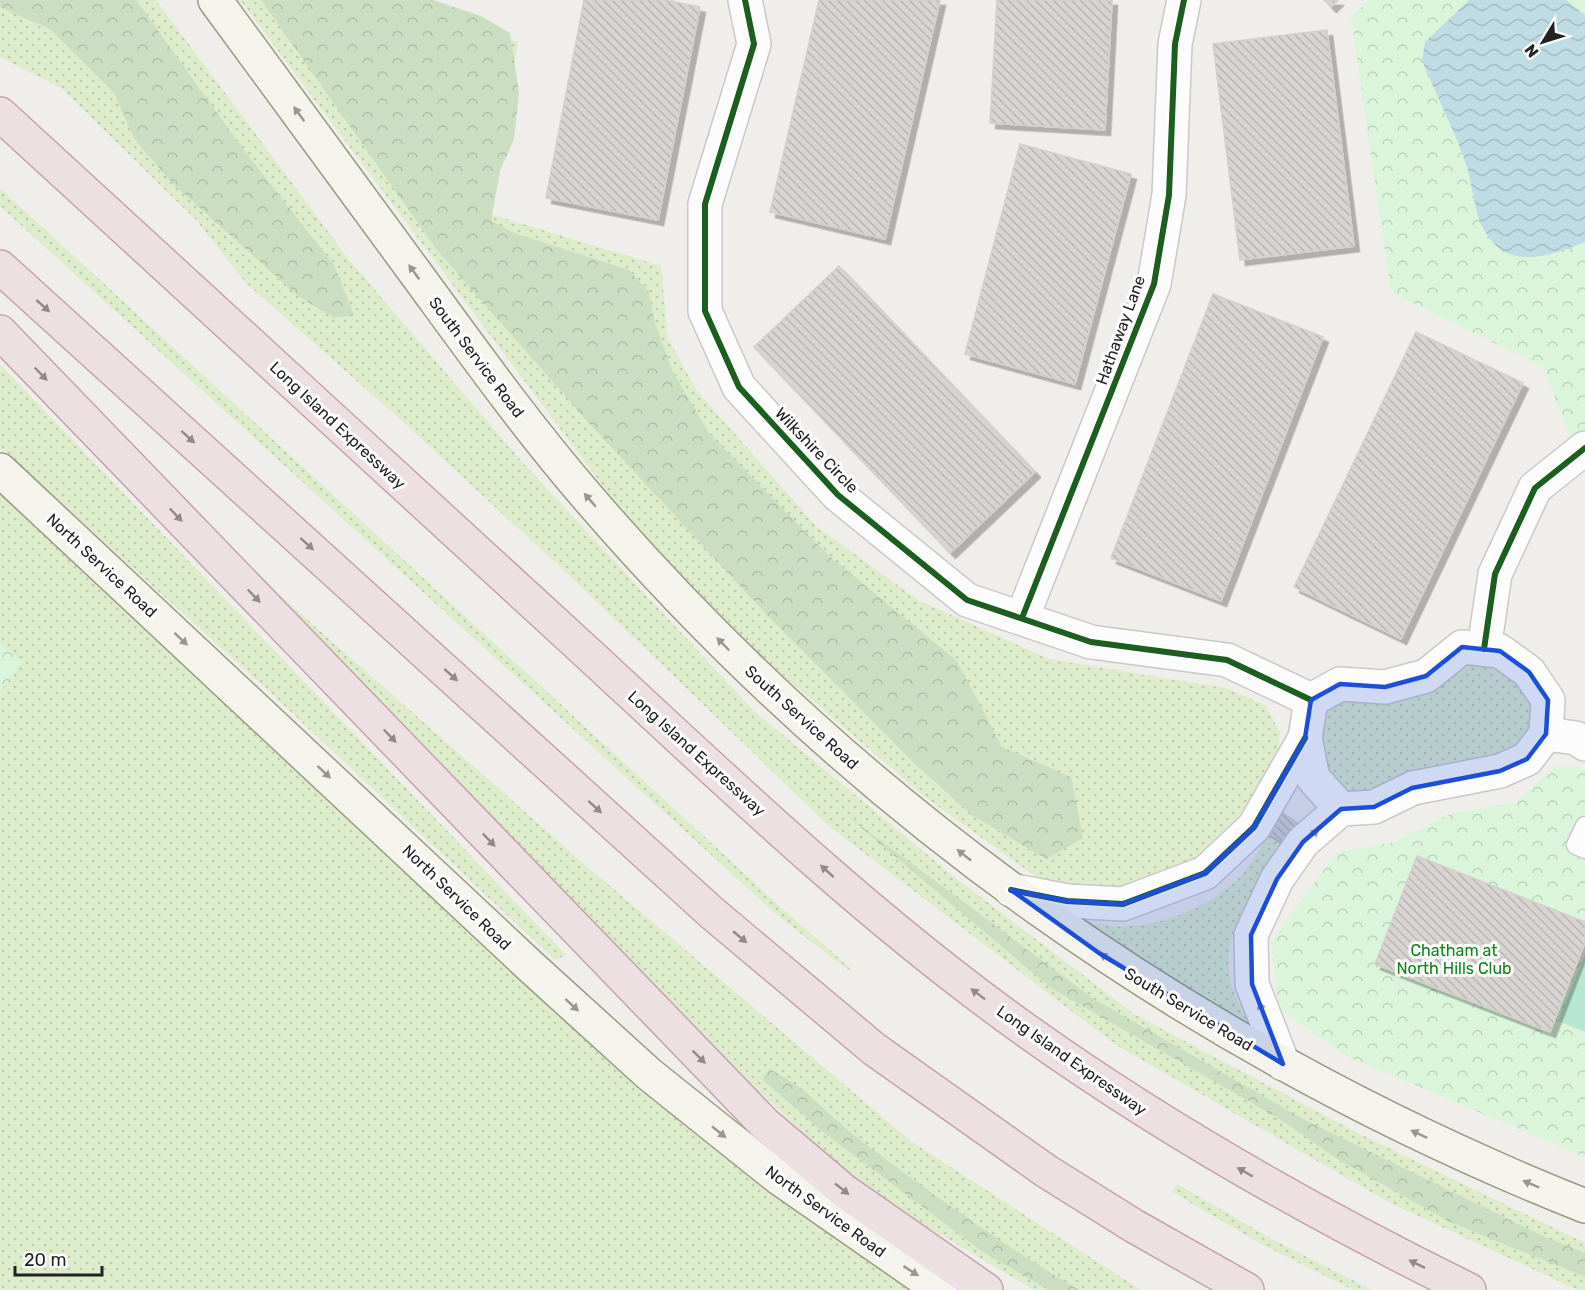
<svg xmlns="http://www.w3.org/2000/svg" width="1585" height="1290" viewBox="0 0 1585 1290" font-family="Rubik,sans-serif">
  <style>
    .grass { fill: url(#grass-dots) }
    .forest { fill: url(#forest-crowns) }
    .park { fill: url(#park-crowns) }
    .pitch { fill: #b7e6d2 }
    .water { fill: url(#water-waves) }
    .building { fill: url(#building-back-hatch); stroke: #d3d0cc; stroke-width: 1.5; filter: url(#shadow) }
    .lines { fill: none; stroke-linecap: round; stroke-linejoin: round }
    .lane-casing { stroke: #c9c8c7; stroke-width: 21 }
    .street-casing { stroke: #c9c8c7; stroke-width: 36 }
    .secondary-casing { stroke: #999a82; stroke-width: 36 }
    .highway-casing { stroke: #c5a2ac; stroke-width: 36 }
    .lane { stroke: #fdfcfc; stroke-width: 18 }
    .street { stroke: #fdfcfc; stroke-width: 33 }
    .secondary { stroke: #f4f4ed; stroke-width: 33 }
    .highway { stroke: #ece0e2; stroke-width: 33 }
    .cycleway-casing { stroke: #fff; stroke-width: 10 }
    .cycleway { stroke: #1b5e20; stroke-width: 6 }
    .oneway { fill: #969692 }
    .oneway2 { fill: #918a8c }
    .oneway3 { fill: #9a9a9a }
    .marked { fill: #1d4ed8; fill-opacity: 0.2; stroke: #1d4ed8; stroke-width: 4.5; stroke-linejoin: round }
    .labels { text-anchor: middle; stroke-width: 6; stroke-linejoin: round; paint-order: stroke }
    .street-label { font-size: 16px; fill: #222; stroke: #fff }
    .park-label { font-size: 16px; fill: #0c8416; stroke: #fff }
  </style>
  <defs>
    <pattern id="grass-dots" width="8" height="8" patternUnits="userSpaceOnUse" patternTransform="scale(1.5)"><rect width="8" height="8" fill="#ddeccb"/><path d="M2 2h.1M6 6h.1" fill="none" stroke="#bdcaae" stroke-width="1.8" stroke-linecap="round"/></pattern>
    <pattern id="forest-crowns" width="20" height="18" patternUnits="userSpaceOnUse" patternTransform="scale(1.5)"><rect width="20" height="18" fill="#cbdec1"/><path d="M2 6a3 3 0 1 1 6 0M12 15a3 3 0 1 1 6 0" fill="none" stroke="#aebea6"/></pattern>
    <pattern id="park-crowns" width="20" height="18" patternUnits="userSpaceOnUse" patternTransform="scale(1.5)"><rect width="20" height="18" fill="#daf5da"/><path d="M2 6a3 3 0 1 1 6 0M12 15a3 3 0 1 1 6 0" fill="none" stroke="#bbd2bb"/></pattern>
    <pattern id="water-waves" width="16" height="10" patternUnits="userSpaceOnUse" patternTransform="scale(1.5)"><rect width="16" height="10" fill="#bfdbe3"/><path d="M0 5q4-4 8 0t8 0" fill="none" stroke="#a4bcc2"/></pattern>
    <pattern id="building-back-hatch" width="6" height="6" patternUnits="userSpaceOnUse" patternTransform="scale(1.5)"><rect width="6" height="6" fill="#d7d4d2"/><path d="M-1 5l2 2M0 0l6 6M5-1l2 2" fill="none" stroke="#b8b6b4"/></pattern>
    <filter id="shadow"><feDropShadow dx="5.5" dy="5.5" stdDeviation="0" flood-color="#0004"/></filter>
  </defs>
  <rect width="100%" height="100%" fill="#f0eeeb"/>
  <g class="grass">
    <polygon points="0,0 156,0 350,261 523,463 754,711 953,876 1134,1014 1354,1131 1585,1243 1585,1290 1578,1290 1390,1203 1116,1045 830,827 574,580 402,421 246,283 196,220 61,88 0,57"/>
    <polygon points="240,0 369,0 518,42 487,213 661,266 668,339 697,391 816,526 918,600 1049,659 1225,688 1265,705 1280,732 1277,768 1246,819 1182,876 1098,896 1050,887 924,796 743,641 617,505"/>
    <polygon points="0,188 784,910 850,968 848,970 778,916 0,206"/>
    <polygon points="0,364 566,955 555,960 273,695 0,448"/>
    <polygon points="0,470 529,965 940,1290 0,1290"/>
    <polygon points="223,545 584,864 912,1142 1141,1290 1034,1290 862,1188 615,955"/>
    <polygon points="1462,647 1529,672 1546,734 1374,807 1313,778 1311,700 1385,687"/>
    <path d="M1269,833L1284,844C1260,881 1221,931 1230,978C1235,1002 1248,1021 1260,1041L1069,917C1083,920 1097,924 1110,926C1154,930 1207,909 1238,879C1251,866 1260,849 1269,833Z"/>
    <polygon points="1177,1184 1272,1239 1372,1290 1353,1290 1263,1245 1172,1192"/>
  </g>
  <g class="forest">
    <polygon points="0,0 136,0 243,149 334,265 354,315 334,318 298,296 174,185 135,140 114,93 50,29 0,7"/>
    <polygon points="261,0 433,0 481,16 510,33 519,93 514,139 500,171 491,221 514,233 629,270 649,292 655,324 673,372 709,433 828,555 957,661 1002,747 1071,777 1083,838 1046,859 972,815 915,764 767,615 588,422 437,250"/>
    <polygon points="846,815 1094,999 1305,1120 1545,1237 1585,1253 1585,1277 1450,1222 1339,1160 1278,1118 1051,988"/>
    <path d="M769,1069C804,1085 829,1116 859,1139C931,1194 1002,1244 1079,1290H1049L983,1252L823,1132L763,1080Z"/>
  </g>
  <g class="park">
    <polygon points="1369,0 1585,0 1585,448 1577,454 1543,367 1391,292 1351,17"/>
    <polygon points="0,644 23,662 0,692"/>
    <polygon points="1555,766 1579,767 1585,771 1585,1157 1348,1057 1279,1009 1271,942 1337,852 1395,842 1450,814 1517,802"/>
  </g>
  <polygon class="pitch" points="1585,955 1585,1032 1558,1021"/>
  <path class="water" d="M1469,0H1566L1585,15V242C1552,255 1509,272 1486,233C1474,215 1473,187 1467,167C1455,130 1436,96 1422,60L1425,42Z"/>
  <g class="building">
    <polygon points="584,0 666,0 700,7 658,220 546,198"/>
    <polygon points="819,0 940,0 885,239 770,212"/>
    <polygon points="997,0 1112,0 1105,130 990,123"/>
    <polygon points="1324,0 1338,0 1331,7"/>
    <polygon points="1327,30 1354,246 1240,260 1213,44"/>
    <polygon points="1020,144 1131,174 1075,384 965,354"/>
    <polygon points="839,266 1035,472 950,553 754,347"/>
    <polygon points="1213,294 1323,337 1221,601 1111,558"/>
    <polygon points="1416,332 1523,383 1401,639 1294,587"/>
    <polygon points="1273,806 1306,829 1292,849 1259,826"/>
    <polygon points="1417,856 1585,922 1585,942 1550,1032 1375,964"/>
  </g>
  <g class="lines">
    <g class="lane-casing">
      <polyline id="lane" points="1585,826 1576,845 1585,849"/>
    </g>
    <g class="street-casing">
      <g id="street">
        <polyline points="745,0 754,44 705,204 705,311 739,387 838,495 967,600 1091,642 1227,660 1311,700"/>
        <polyline points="1022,618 1154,284 1169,195 1175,44 1184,0"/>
        <polygon points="1462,647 1500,651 1529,672 1548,700 1546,734 1527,759 1500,771 1413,788 1374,807 1341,809 1313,778 1305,738 1311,700 1340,684 1385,687 1426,676"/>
        <polyline points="1484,649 1495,574 1535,488 1585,448"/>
        <polyline points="1546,734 1576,738 1585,744"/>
        <polyline points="1011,890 1067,901 1123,904 1205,873 1254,827 1305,738"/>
        <polyline points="1283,1064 1252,984 1251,935 1277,879 1303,842 1341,809"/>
      </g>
    </g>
    <g class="secondary-casing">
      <g id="secondary">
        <path d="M215,0C281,90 348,181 414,271C469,346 523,422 584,493C855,810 1198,1052 1585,1206"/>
        <polyline points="0,470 529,965 649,1074 779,1178 940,1290"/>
      </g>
    </g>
    <g class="highway-casing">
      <g id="highway">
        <path d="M0,114C194,292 387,469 581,647C725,780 867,917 1027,1031C1167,1131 1315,1214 1469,1290"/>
        <polyline points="0,267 712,913 874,1049 1046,1171 1134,1226 1247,1290"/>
        <polyline points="0,332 765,1124 844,1191 986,1290"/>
      </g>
    </g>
    <use href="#lane" class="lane"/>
    <use href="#street" class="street"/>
    <use href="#secondary" class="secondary"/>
    <use href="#highway" class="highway"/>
    <g class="cycleway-casing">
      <g id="cycleway">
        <polyline points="745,0 754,44 705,204 705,311 739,387 838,495 967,600 1091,642 1227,660 1311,700"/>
        <polyline points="1022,618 1154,284 1169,195 1175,44 1184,0"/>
        <polyline points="1484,649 1495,574 1535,488 1585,448"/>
        <polyline points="1011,890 1067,901 1123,904 1205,873 1254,827 1305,738"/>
      </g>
    </g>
    <use href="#cycleway" class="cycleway"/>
  </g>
  <defs><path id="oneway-solid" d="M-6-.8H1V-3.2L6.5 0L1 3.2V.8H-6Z" transform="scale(1.5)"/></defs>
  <g class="oneway">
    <use href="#oneway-solid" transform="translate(299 114) rotate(-126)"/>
    <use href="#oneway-solid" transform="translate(414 272) rotate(-126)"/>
    <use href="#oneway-solid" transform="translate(590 500) rotate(-131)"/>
    <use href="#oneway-solid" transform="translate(181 639) rotate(43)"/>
    <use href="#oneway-solid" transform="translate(723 644) rotate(-134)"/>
    <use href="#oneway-solid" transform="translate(324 772) rotate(43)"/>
    <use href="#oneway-solid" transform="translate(964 855) rotate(-142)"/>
    <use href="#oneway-solid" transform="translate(1107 958) rotate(-147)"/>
    <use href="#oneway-solid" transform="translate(572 1005) rotate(43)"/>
    <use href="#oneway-solid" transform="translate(719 1132) rotate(39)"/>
    <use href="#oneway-solid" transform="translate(1419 1134) rotate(-155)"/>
    <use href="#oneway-solid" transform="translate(1531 1184) rotate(-157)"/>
    <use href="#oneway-solid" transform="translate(911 1271) rotate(33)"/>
  </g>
  <g class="oneway2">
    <use href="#oneway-solid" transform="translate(43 306) rotate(42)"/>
    <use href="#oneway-solid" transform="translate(41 374) rotate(46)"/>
    <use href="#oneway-solid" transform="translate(188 437) rotate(42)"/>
    <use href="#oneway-solid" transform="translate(176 515) rotate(46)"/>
    <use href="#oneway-solid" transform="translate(307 544) rotate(42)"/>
    <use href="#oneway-solid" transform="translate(254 596) rotate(46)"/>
    <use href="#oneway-solid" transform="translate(451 675) rotate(42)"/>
    <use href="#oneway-solid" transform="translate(390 736) rotate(46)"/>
    <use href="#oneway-solid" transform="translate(595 807) rotate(42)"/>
    <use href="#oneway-solid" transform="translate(489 840) rotate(46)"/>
    <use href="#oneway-solid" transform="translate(827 871) rotate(-138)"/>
    <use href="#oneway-solid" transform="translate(740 937) rotate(40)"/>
    <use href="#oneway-solid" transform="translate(978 994) rotate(-143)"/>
    <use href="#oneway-solid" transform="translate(699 1057) rotate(45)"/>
    <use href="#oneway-solid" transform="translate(1245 1172) rotate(-150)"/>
    <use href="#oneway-solid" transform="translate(842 1189) rotate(38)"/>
    <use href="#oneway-solid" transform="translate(1417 1264) rotate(-154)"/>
  </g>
  <g class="oneway3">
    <use href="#oneway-solid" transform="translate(1312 835) rotate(-41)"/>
    <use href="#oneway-solid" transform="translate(1262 1010) rotate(-111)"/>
  </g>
  <path class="marked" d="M1462,647L1500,651L1529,672L1548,700L1546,734L1527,759L1500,771L1412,788L1374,807L1341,809L1303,842L1277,879L1251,935L1252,984L1283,1064L1099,953L1011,890L1067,901L1123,904L1205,873L1254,827L1305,738L1311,700L1340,684L1385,687L1426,676Z"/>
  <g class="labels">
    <g class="street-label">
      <text transform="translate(1120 330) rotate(-70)" y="6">Hathaway Lane</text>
      <text transform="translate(477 357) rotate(53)" y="6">South Service Road</text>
      <text transform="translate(338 425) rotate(43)" y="6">Long Island Expressway</text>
      <text transform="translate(817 450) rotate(46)" y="6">Wilkshire Circle</text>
      <text transform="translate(102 565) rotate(43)" y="6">North Service Road</text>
      <text transform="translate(802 717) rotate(42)" y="6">South Service Road</text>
      <text transform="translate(697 753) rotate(42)" y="6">Long Island Expressway</text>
      <text transform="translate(457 897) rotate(44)" y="6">North Service Road</text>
      <text transform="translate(1189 1009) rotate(31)" y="6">South Service Road</text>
      <text transform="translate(1072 1060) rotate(35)" y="6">Long Island Expressway</text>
      <text transform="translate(826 1211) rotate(36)" y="6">North Service Road</text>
    </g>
    <g class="park-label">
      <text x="1454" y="956">Chatham at<tspan x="1454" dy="18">North Hills Club</tspan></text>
    </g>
  </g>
  <g transform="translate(1543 42) rotate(232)" stroke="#ffffff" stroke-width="4.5" paint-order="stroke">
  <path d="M0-4.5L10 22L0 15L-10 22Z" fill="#222222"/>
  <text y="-9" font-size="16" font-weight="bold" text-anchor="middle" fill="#222222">N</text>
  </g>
  <path d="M15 1266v9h87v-9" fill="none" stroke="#222222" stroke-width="3"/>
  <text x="24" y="1266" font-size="18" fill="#222222" stroke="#ffffff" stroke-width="4.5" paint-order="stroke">20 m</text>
</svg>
